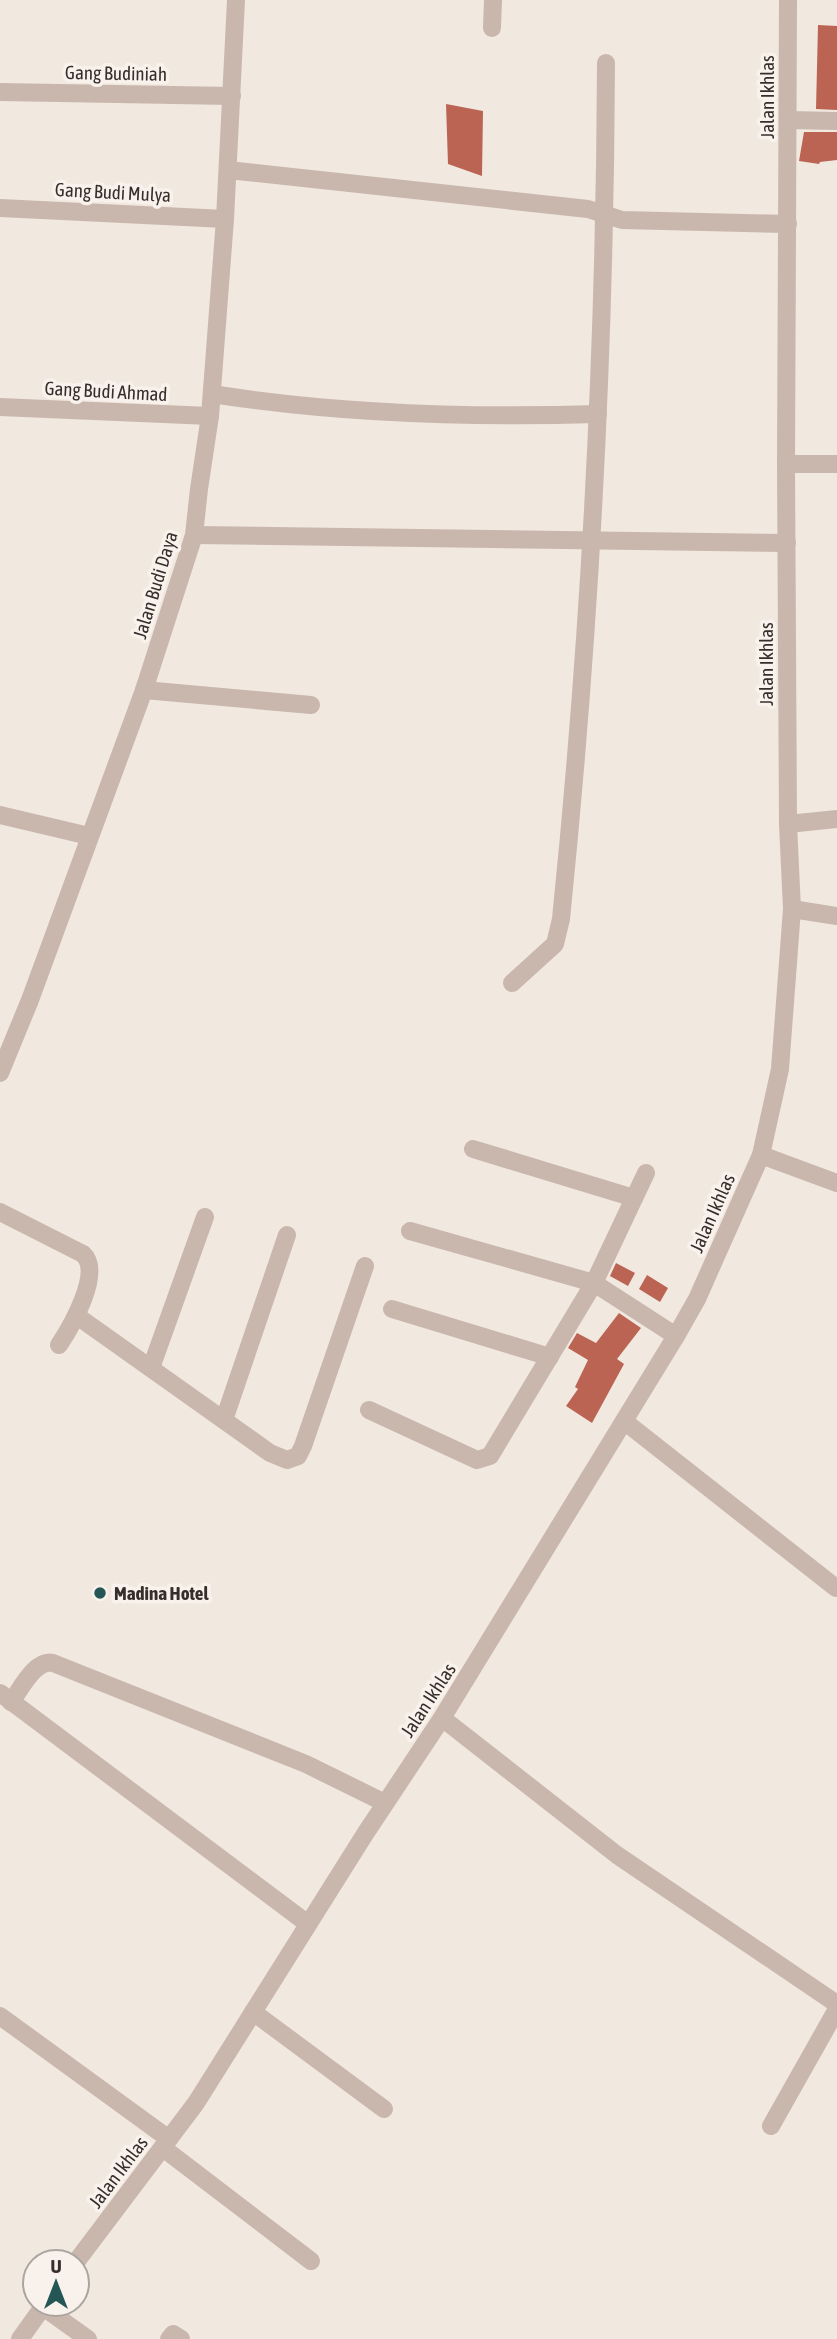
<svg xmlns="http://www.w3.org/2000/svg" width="837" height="2339" viewBox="0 0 837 2339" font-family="'Asap Condensed',sans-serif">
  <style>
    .building { fill: #bc6454 }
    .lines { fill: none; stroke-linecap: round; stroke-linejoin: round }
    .minor { stroke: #c9b7ad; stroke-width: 18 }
    .poi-dot { fill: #245655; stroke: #f9f2ec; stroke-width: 2.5 }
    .labels { text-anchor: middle; stroke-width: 7; stroke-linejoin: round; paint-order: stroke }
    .street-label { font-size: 19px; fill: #372e2b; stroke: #f9f2ec }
    .poi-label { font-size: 19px; font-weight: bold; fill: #372e2b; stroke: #f9f2ec; text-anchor: start }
  </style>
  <rect width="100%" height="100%" fill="#f1e8e0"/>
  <g class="building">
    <polygon points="818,25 837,26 837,110 816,109"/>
    <polygon points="446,104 483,111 482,176 448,164"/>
    <polygon points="804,132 837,132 837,160 820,162 819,164 799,161"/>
    <polygon points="616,1263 635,1273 628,1286 610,1276"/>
    <polygon points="647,1275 668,1288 660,1302 639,1289"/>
    <polygon points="619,1313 641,1328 617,1359 624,1364 592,1423 566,1406 578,1389 575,1387 588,1360 568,1348 577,1333 596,1343"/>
  </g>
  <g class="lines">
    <g class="minor">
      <polyline points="492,28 493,0"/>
      <polyline points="0,92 232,96"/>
      <polyline points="788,120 837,121"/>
      <polyline points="228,170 588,209 622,220 788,224"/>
      <polyline points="0,208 225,219"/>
      <path d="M212,394C340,414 469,418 598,414"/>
      <polyline points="0,407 210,416"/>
      <polyline points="786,464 837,464"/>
      <polyline points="194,535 787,543"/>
      <polyline points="144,690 311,705"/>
      <polyline points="0,815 89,836"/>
      <polyline points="788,824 837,819"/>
      <polyline points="792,909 837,916"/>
      <path d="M512,983L555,944L561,919C590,634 605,349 606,63"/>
      <polyline points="0,1073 30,1000 144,690 194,535 199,489 210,416 225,219 236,0"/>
      <polyline points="473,1149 634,1198"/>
      <polyline points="761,1155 837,1183"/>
      <path d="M0,1212L83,1254C103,1272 71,1327 59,1345"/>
      <polyline points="410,1231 594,1283 676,1336"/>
      <polyline points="392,1309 550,1357"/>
      <polyline points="77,1316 270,1453 287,1460 298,1456 303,1446 365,1266"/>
      <polyline points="151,1368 205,1217"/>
      <polyline points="369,1410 477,1460 490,1456 594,1283 646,1173"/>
      <polyline points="224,1420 287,1235"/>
      <polyline points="624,1421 836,1588"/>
      <polyline points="0,1693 308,1924"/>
      <path d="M11,1702C21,1689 35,1659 53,1663L306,1764L385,1803"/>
      <polyline points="442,1718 617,1855 837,2004"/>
      <polyline points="253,2012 384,2109"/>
      <polyline points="0,2016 169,2139"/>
      <polyline points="771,2126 837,2009"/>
      <polyline points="163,2148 311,2261"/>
      <polyline points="76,2262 196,2103 365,1834 442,1718 676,1336 697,1299 761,1155 780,1069 792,909 788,824 786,464 788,0"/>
      <polyline points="43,2307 88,2339"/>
      <polyline points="20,2339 45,2304"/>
      <polyline points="169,2339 173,2334 181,2339"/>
    </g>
  </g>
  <circle class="poi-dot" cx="100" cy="1593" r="7"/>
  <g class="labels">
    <g class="street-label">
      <text transform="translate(116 73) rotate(1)" y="7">Gang Budiniah</text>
      <text transform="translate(767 97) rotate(-90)" y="7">Jalan Ikhlas</text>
      <text transform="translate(113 192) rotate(3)" y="7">Gang Budi Mulya</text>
      <text transform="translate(106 391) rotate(3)" y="7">Gang Budi Ahmad</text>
      <text transform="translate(155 585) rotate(-73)" y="7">Jalan Budi Daya</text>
      <text transform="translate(766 664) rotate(-90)" y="7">Jalan Ikhlas</text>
      <text transform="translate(712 1213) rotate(-66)" y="7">Jalan Ikhlas</text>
      <text transform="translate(428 1700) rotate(-57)" y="7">Jalan Ikhlas</text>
      <text transform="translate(118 2172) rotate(-53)" y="7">Jalan Ikhlas</text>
    </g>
    <g class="poi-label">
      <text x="114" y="1600">Madina Hotel</text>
    </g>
  </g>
  <g transform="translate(56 2283)"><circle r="33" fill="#f9f2ec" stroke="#aba49f" stroke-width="2"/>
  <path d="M0-5L12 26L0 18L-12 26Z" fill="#245655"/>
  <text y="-10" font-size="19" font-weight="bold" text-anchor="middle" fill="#372e2b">U</text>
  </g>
</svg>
